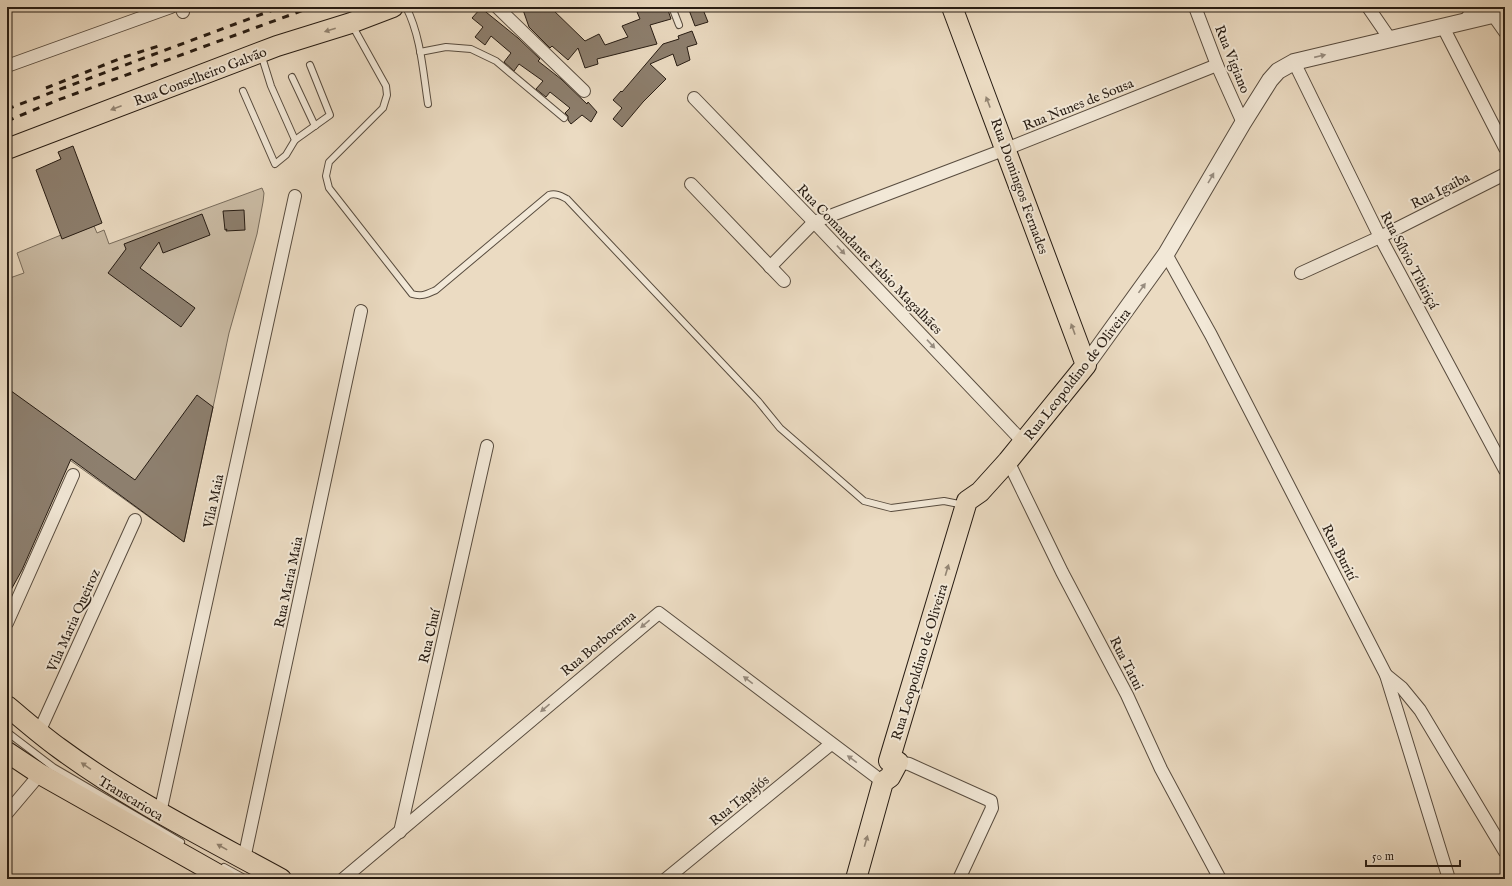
<svg xmlns="http://www.w3.org/2000/svg" width="1512" height="886" viewBox="0 0 1512 886" font-family="'IM FELL English',serif">
  <style>
    .green { fill: #cabba4; stroke: #786c5c }
    .building { fill: #8d7f6e; stroke: #271c13 }
    .lines { fill: none; stroke-linecap: round; stroke-linejoin: round }
    .service-casing { stroke: #584c3f; stroke-width: 8 }
    .minor-casing { stroke: #584c3f; stroke-width: 14 }
    .tertiary-casing { stroke: #584c3f; stroke-width: 18 }
    .primary-casing { stroke: #271c13; stroke-width: 22 }
    .service { stroke: #f2e8d7; stroke-width: 6 }
    .minor { stroke: #f2e8d7; stroke-width: 12 }
    .tertiary { stroke: #f2e8d7; stroke-width: 16 }
    .primary { stroke: #ebdbc2; stroke-width: 20 }
    .rail { stroke: #271c13; stroke-width: 3; stroke-dasharray: 7 7; stroke-linecap: butt }
    .oneway { fill: #938573 }
    .oneway2 { fill: #978c7f }
    .labels { text-anchor: middle; stroke-width: 4; stroke-linejoin: round; paint-order: stroke }
    .street-label { font-size: 14px; fill: #271c13; stroke: #f2e8d7 }
  </style>
  <rect width="100%" height="100%" fill="#ebdbc2"/>
  <filter id="stains"><feTurbulence type="fractalNoise" baseFrequency=".005" numOctaves="4"/><feColorMatrix values="0 0 0 0 .2 0 0 0 0 .09 0 0 0 0 .02 0 0 0 .5 -.17"/></filter>
  <radialGradient id="worn" r=".72"><stop offset=".6" stop-color="#630" stop-opacity="0"/><stop offset="1" stop-color="#630" stop-opacity=".3"/></radialGradient>
  <polygon class="green" points="262,188 264,193 263,202 257,234 229,333 184,542 7,415 7,279 24,273 17,253 61,235 62,238 94,226 97,233 104,230 109,244"/>
  <g class="building">
    <polygon points="522,7 550,7 585,41 599,34 605,45 628,37 622,26 640,19 635,7 667,7 671,19 650,25 657,44 597,59 598,64 585,68 578,48 568,60 552,46 550,48 529,27"/>
    <polygon points="696,7 702,7 708,22 695,26 689,10"/>
    <polygon points="481,8 518,38 540,59 538,61 561,79 587,104 588,102 597,112 591,122 582,115 571,124 568,120 568,116 565,113 570,108 550,92 546,97 536,89 543,81 519,64 514,71 504,62 511,53 491,36 485,45 475,37 483,27 472,18"/>
    <polygon points="692,31 697,44 687,47 690,60 677,66 673,54 650,64 666,79 643,102 622,127 613,119 622,108 613,100 621,91 622,92 663,44 679,39 678,36"/>
    <polygon points="73,146 102,223 62,239 36,170 61,159 58,152"/>
    <polygon points="244,210 245,230 226,231 227,229 225,230 223,211"/>
    <polygon points="202,214 210,235 163,253 159,242 140,268 195,308 181,327 108,273 126,249 124,244"/>
    <polygon points="7,388 135,480 197,395 213,407 184,542 71,459 22,570 7,597"/>
  </g>
  <g class="lines">
    <g class="service-casing">
      <g id="service">
        <path d="M406,7C421,36 423,72 428,104"/>
        <polyline points="672,7 679,25"/>
        <path d="M352,25L386,86L387,95L383,108L329,162L326,176L329,188L412,294C422,297 427,294 436,290L549,195C556,193 561,196 567,199L758,401L780,428L864,501L891,508L944,501L959,504L964,502"/>
        <polyline points="420,52 446,47 471,49 496,61 564,118"/>
        <polyline points="292,77 315,126"/>
        <polyline points="243,91 275,164 286,155 295,140 271,86 261,54"/>
        <polyline points="295,140 330,115 310,65"/>
        <polyline points="7,732 53,767 181,842"/>
        <polyline points="224,867 246,879"/>
      </g>
    </g>
    <g class="minor-casing">
      <g id="minor">
        <polyline points="181,7 183,12"/>
        <polyline points="497,7 584,91"/>
        <polyline points="1195,7 1217,65 1243,123"/>
        <polyline points="1368,7 1390,39"/>
        <polyline points="1493,15 1505,32"/>
        <polyline points="1464,22 1475,7"/>
        <polyline points="1443,27 1505,148"/>
        <polyline points="1294,62 1380,237 1505,470"/>
        <polyline points="7,66 171,7"/>
        <polyline points="694,98 814,222 1024,443"/>
        <polyline points="691,184 784,281"/>
        <polyline points="1166,254 1211,335 1386,675 1449,879"/>
        <polyline points="770,267 814,222 1006,149 1217,65"/>
        <polyline points="1301,273 1380,237 1505,174"/>
        <polyline points="1008,461 1062,572 1127,695 1161,769 1220,879"/>
        <polyline points="7,623 73,475"/>
        <polyline points="1386,675 1402,688 1420,710 1505,852"/>
        <polyline points="39,732 135,520"/>
        <polyline points="898,762 909,764 991,801 992,808 959,879"/>
        <polyline points="7,813 40,774"/>
        <polyline points="160,813 295,196"/>
        <polyline points="400,832 487,446"/>
        <polyline points="244,859 361,311"/>
        <polyline points="343,879 659,613 883,782"/>
        <polyline points="666,879 831,744"/>
      </g>
    </g>
    <g class="tertiary-casing">
      <polyline id="tertiary" points="1086,365 1166,254 1243,123 1270,80 1278,71 1294,62 1505,12"/>
    </g>
    <g class="primary-casing">
      <g id="primary">
        <polyline points="7,149 277,46 351,23 393,7"/>
        <path d="M7,706C24,720 41,735 59,748C128,799 206,838 281,879"/>
        <polyline points="7,752 40,774 226,879"/>
        <polyline points="856,879 883,782 890,777 898,762 889,761 967,501 980,492 1008,461 1086,365 952,7"/>
      </g>
    </g>
    <use href="#service" class="service"/>
    <use href="#minor" class="minor"/>
    <use href="#tertiary" class="tertiary"/>
    <use href="#primary" class="primary"/>
    <g class="rail">
      <polyline points="46,88 124,57 162,45"/>
      <polyline points="7,109 281,7"/>
      <polyline points="7,121 58,100 312,7"/>
    </g>
  </g>
  <defs><path id="oneway-solid" d="M-6-.8H1V-3.2L6.5 0L1 3.2V.8H-6Z"/></defs>
  <g class="oneway">
    <use href="#oneway-solid" transform="translate(330 30) rotate(163)"/>
    <use href="#oneway-solid" transform="translate(988 102) rotate(-111)"/>
    <use href="#oneway-solid" transform="translate(116 108) rotate(159)"/>
    <use href="#oneway-solid" transform="translate(1073 329) rotate(-110)"/>
    <use href="#oneway-solid" transform="translate(947 570) rotate(-73)"/>
    <use href="#oneway-solid" transform="translate(86 766) rotate(-146)"/>
    <use href="#oneway-solid" transform="translate(866 841) rotate(-74)"/>
    <use href="#oneway-solid" transform="translate(222 847) rotate(-151)"/>
  </g>
  <g class="oneway2">
    <use href="#oneway-solid" transform="translate(1320 56) rotate(-13)"/>
    <use href="#oneway-solid" transform="translate(1211 178) rotate(-60)"/>
    <use href="#oneway-solid" transform="translate(841 250) rotate(47)"/>
    <use href="#oneway-solid" transform="translate(1142 288) rotate(-54)"/>
    <use href="#oneway-solid" transform="translate(931 344) rotate(47)"/>
    <use href="#oneway-solid" transform="translate(645 624) rotate(140)"/>
    <use href="#oneway-solid" transform="translate(748 680) rotate(-143)"/>
    <use href="#oneway-solid" transform="translate(545 708) rotate(140)"/>
    <use href="#oneway-solid" transform="translate(852 759) rotate(-144)"/>
  </g>
  <g class="labels">
    <g class="street-label">
      <text transform="translate(1233 59) rotate(68)" y="5">Rua Vigiano</text>
      <text transform="translate(200 76) rotate(-21)" y="5">Rua Conselheiro Galvão</text>
      <text transform="translate(1078 104) rotate(-22)" y="5">Rua Nunes de Sousa</text>
      <text transform="translate(1020 186) rotate(70)" y="5">Rua Domingos Fernades</text>
      <text transform="translate(1440 190) rotate(-27)" y="5">Rua Igaiba</text>
      <text transform="translate(870 259) rotate(46)" y="5">Rua Comandante Fabio Magalhães</text>
      <text transform="translate(1410 260) rotate(62)" y="5">Rua Sílvio Tibiriçá</text>
      <text transform="translate(1077 374) rotate(-52)" y="5">Rua Leopoldino de Oliveira</text>
      <text transform="translate(213 501) rotate(-78)" y="5">Vila Maia</text>
      <text transform="translate(1340 552) rotate(63)" y="5">Rua Burití</text>
      <text transform="translate(288 582) rotate(-78)" y="5">Rua Maria Maia</text>
      <text transform="translate(73 620) rotate(-66)" y="5">Vila Maria Queiroz</text>
      <text transform="translate(429 636) rotate(-77)" y="5">Rua Chuí</text>
      <text transform="translate(598 643) rotate(-40)" y="5">Rua Borborema</text>
      <text transform="translate(919 662) rotate(-73)" y="5">Rua Leopoldino de Oliveira</text>
      <text transform="translate(1127 663) rotate(63)" y="5">Rua Tatui</text>
      <text transform="translate(131 798) rotate(31)" y="5">Transcarioca</text>
      <text transform="translate(739 800) rotate(-39)" y="5">Rua Tapajós</text>
    </g>
  </g>
  <rect width="1512" height="886" fill="none" stroke="#ebdbc2" stroke-width="24"/>
  <rect x="8" y="8" width="1496" height="870" fill="none" stroke="#271c13" stroke-width="2"/>
  <rect x="12" y="12" width="1488" height="862" fill="none" stroke="#271c13"/>
  <path d="M1366 860v6h94v-6" fill="none" stroke="#271c13" stroke-width="2"/>
  <text x="1372" y="860" font-size="12" fill="#271c13" stroke="#f2e8d7" stroke-width="3" paint-order="stroke">50 m</text>
  <rect width="100%" height="100%" filter="url(#stains)"/>
  <rect width="100%" height="100%" fill="url(#worn)"/>
</svg>
